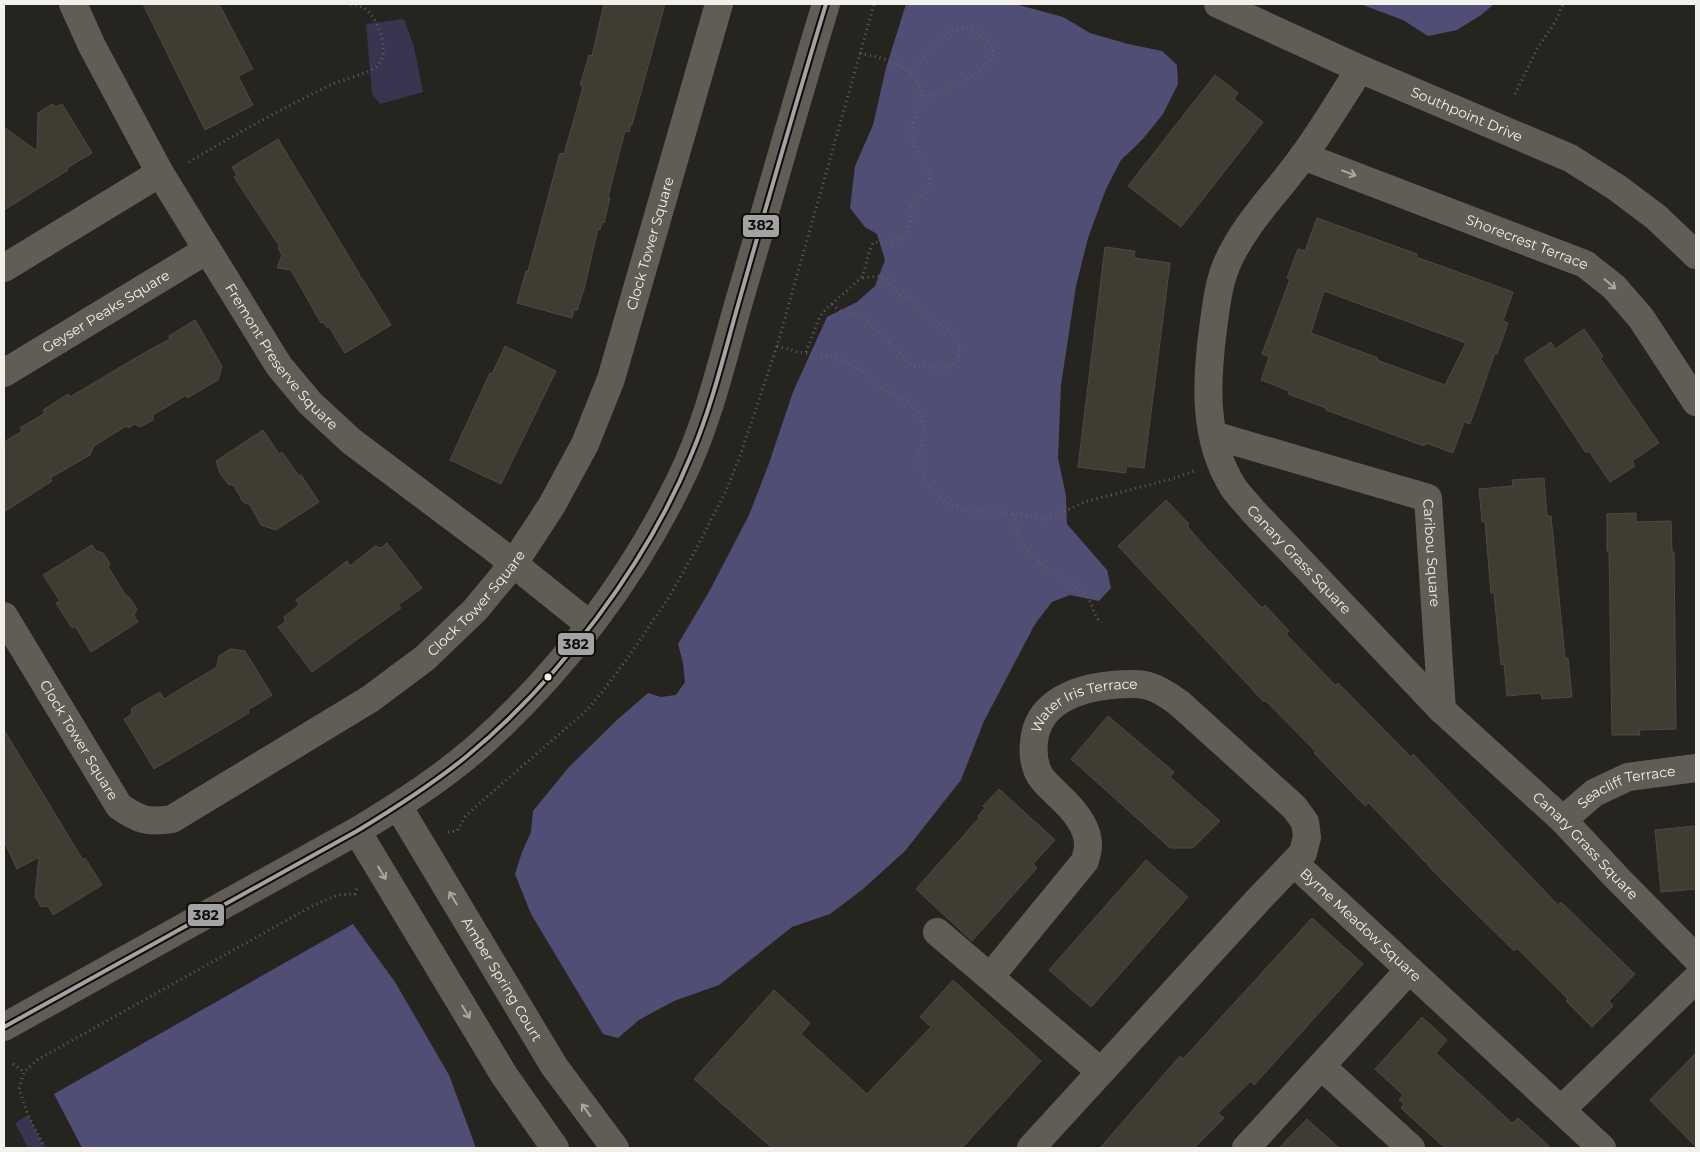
<svg xmlns="http://www.w3.org/2000/svg" width="1700" height="1152" viewBox="0 0 1700 1152" font-family="Montserrat,sans-serif">
  <style>
    .green { fill: #37354f }
    .forest { fill: #514e76 }
    .building { fill: #403c32; stroke: #4c4a46; fill-rule: evenodd }
    .lines { fill: none; stroke-linecap: round; stroke-linejoin: round }
    .path { stroke: #62605b; stroke-width: 3; stroke-dasharray: 1 4; stroke-linecap: butt }
    .minor { stroke: #615d56; stroke-width: 28 }
    .bus-1-casing { stroke: #100e0a; stroke-width: 8 }
    .bus-1 { stroke: #a3a3a3; stroke-width: 4 }
    .oneway { stroke: #aaa6a0 }
    .bus-dot { fill: #f2f0ea; stroke: #100e0a; stroke-width: 2 }
    .labels { text-anchor: middle; stroke-width: 4; stroke-linejoin: round; paint-order: stroke }
    .street-label { font-size: 14px; fill: #f2f0ea; stroke: #100e0a }
    .line-badge { stroke: #100e0a; stroke-width: 2 }
    .pale-badge-label { font-size: 14px; text-anchor: middle; font-weight: bold; fill: #111 }
  </style>
  <rect width="100%" height="100%" fill="#26241f"/>
  <g class="green">
    <polygon points="404,19 414,47 423,92 380,104 372,94 366,24"/>
    <polygon points="28,1115 45,1148 28,1148 15,1123"/>
  </g>
  <g class="forest">
    <polygon points="906,4 1015,4 1063,17 1090,33 1128,44 1162,51 1177,65 1178,84 1163,114 1142,140 1121,160 1106,189 1088,238 1076,286 1061,385 1058,458 1066,496 1067,524 1107,570 1111,588 1099,601 1070,595 1052,602 1035,624 984,721 961,780 905,851 863,889 830,914 792,927 719,985 674,1001 639,1020 618,1038 603,1034 531,914 515,874 522,852 531,832 533,811 569,767 618,719 648,693 661,697 676,695 685,682 683,663 678,644 710,590 749,515 768,466 793,392 827,317 857,302 875,286 885,260 877,234 865,227 850,208 855,166 873,125 886,68"/>
    <polygon points="1360,4 1494,4 1481,15 1457,30 1428,36 1403,20"/>
    <polygon points="353,924 395,982 449,1075 476,1148 82,1148 54,1094"/>
  </g>
  <g class="building">
    <polygon points="143,4 219,4 253,69 238,76 253,105 205,130"/>
    <polygon points="604,4 665,4 632,125 631,124 629,132 625,131 608,197 610,198 604,223 602,222 600,230 598,229 584,289 577,310 574,310 572,318 517,303 526,271 528,271 560,153 564,154 583,87 580,85 589,55 592,56"/>
    <polygon points="1215,75 1238,93 1234,99 1263,122 1181,227 1128,186"/>
    <polygon points="52,104 56,107 62,104 92,153 67,168 68,170 4,210 4,127 37,151 38,113"/>
    <polygon points="278,139 360,275 359,277 362,278 391,325 345,353 329,327 327,328 323,322 321,323 291,270 277,268 282,255 278,248 280,247 234,177 237,175 232,167"/>
    <path d="M1317,218L1417,254L1416,257L1513,292L1503,321L1508,323L1497,354L1495,353L1470,424L1464,422L1453,453L1426,443L1424,446L1326,410V408L1288,394L1289,391L1261,380L1269,357L1262,354L1290,279L1287,278L1298,249L1305,251ZM1324,291L1466,343L1445,385L1377,360L1378,358L1311,333Z"/>
    <polygon points="1105,247 1135,251 1134,258 1170,263 1144,468 1126,466 1126,473 1078,467"/>
    <polygon points="195,320 222,366 218,380 187,398 186,395 153,415 153,420 140,427 135,424 128,428 126,426 94,446 90,455 50,478 52,481 4,512 4,442 22,431 20,428 45,413 43,410 68,394 70,397 144,353 170,339 169,336"/>
    <polygon points="1584,329 1603,356 1600,358 1659,443 1632,461 1635,466 1610,482 1589,451 1586,453 1524,360 1551,342 1555,349"/>
    <polygon points="505,346 556,371 501,484 450,460 490,373 492,374"/>
    <polygon points="263,430 279,454 282,452 299,476 301,475 319,502 276,530 261,525 250,505 243,502 234,486 228,484 220,473 216,461"/>
    <polygon points="1544,478 1547,516 1551,516 1565,658 1568,658 1572,697 1542,699 1541,693 1507,696 1504,664 1501,665 1494,593 1491,593 1485,521 1482,522 1479,489 1513,486 1512,480"/>
    <polygon points="1166,500 1189,524 1187,526 1207,549 1262,608 1265,605 1289,631 1286,634 1335,685 1338,683 1411,757 1413,754 1558,905 1561,902 1635,974 1609,1001 1613,1006 1592,1027 1566,1001 1568,999 1517,948 1514,951 1443,881 1369,803 1365,806 1314,753 1316,752 1265,700 1264,702 1118,546"/>
    <polygon points="1636,513 1636,522 1671,521 1672,552 1674,552 1676,729 1639,730 1640,735 1612,735 1609,551 1607,551 1607,514"/>
    <polygon points="387,543 422,588 398,605 401,608 312,672 278,627 285,622 284,617 299,605 296,600 347,561 350,566 375,546 381,548"/>
    <polygon points="92,545 96,551 103,553 110,564 108,567 127,597 129,597 137,609 134,615 138,622 91,652 75,626 72,628 56,603 60,601 43,575"/>
    <polygon points="230,649 245,651 272,695 248,710 249,713 154,769 124,719 131,715 132,708 160,692 164,699 217,667 219,656"/>
    <polygon points="1108,716 1174,772 1170,777 1220,821 1193,848 1170,848 1071,759"/>
    <polygon points="4,730 83,860 85,858 102,885 53,915 48,906 41,907 35,896 39,857 17,869 4,841"/>
    <polygon points="999,789 1055,840 1033,864 1037,868 972,941 916,889 979,818 978,816 985,808 983,806"/>
    <polygon points="1696,826 1696,889 1661,892 1655,830"/>
    <polygon points="1146,860 1188,897 1091,1007 1049,970"/>
    <polygon points="1312,918 1363,964 1254,1085 1251,1081 1218,1113 1224,1118 1194,1148 1100,1148 1180,1056 1183,1059"/>
    <polygon points="953,980 1041,1061 962,1148 772,1148 694,1079 774,990 810,1023 801,1034 867,1094 931,1027 920,1017"/>
    <polygon points="1422,1017 1447,1040 1436,1053 1512,1123 1518,1118 1551,1148 1445,1148 1401,1108 1404,1104 1399,1100 1403,1095 1375,1069"/>
    <polygon points="1696,1053 1696,1147 1650,1100"/>
    <polygon points="1307,1119 1339,1148 1279,1148"/>
  </g>
  <g class="lines">
    <g class="path">
      <path d="M860,53C889,60 915,64 923,97"/>
      <polyline points="1515,94 1537,49 1555,22 1563,4"/>
      <path d="M189,162C234,135 280,110 326,87C342,79 361,77 376,67C392,54 379,19 365,9C360,5 354,5 347,4"/>
      <path d="M832,304C845,317 853,312 867,320L913,366C938,365 958,379 960,344L952,333L940,324L924,315L912,301L901,295L887,280L880,276L862,278"/>
      <polyline points="777,346 798,352 836,357 864,372 882,389 894,394 914,406 921,416 924,427 925,436 918,454 919,463 923,477 931,489 940,497 949,504 968,511 1020,514 1044,519 1052,518 1084,502 1172,479 1194,471"/>
      <path d="M806,352L818,321L823,312L861,278C867,267 867,252 874,242C901,244 914,236 911,207C916,202 923,196 927,190C938,172 914,152 912,135C911,122 918,109 923,97C939,94 985,73 992,57C993,54 992,49 992,45C950,4 940,49 910,72"/>
      <path d="M1013,514C1018,543 1028,555 1053,572C1064,579 1074,587 1085,594C1093,603 1093,615 1101,623"/>
      <polyline points="448,832 457,831 465,817 473,809 587,710 602,692 629,656 669,597 694,553 725,493 740,456 777,346 874,4"/>
      <polyline points="13,1064 24,1072"/>
      <polyline points="45,1148 28,1115 19,1089 24,1072 37,1060 314,905 338,895 355,894 357,888"/>
    </g>
    <g class="minor">
      <path id="s1" d="M73,4L92,46L160,173L279,366L310,403L351,441L495,549L590,625"/>
      <path id="s2" d="M1218,4L1360,69L1570,158L1616,187L1656,217L1696,255"/>
      <path id="s3" d="M1360,69C1341,98 1324,127 1304,155C1278,192 1244,223 1226,266C1218,286 1216,307 1213,329C1206,382 1203,439 1233,487C1238,495 1246,502 1252,510L1442,710L1563,820L1617,878L1696,958"/>
      <path id="s4" d="M1303,156L1585,264L1614,287L1641,318L1696,402"/>
      <polyline points="4,268 160,173"/>
      <path id="s5" d="M4,373L207,250"/>
      <path id="s6" d="M1213,435L1428,498L1442,710"/>
      <path id="s7" d="M4,616L119,806C139,820 148,823 172,819L370,699L425,658L475,610L514,563L552,505L585,444L611,379L719,4"/>
      <path id="s8" d="M398,806L554,1066L615,1148"/>
      <path id="s9" d="M1563,820L1594,793L1628,777L1696,768"/>
      <polyline points="357,831 504,1075 555,1148"/>
      <path id="s10" d="M1294,863L1602,1148"/>
      <polyline points="937,932 1100,1071"/>
      <path id="s11" d="M990,977L1085,861C1086,856 1088,851 1088,846C1089,826 1071,807 1058,795C1051,788 1042,781 1038,772C1034,763 1033,751 1034,742C1037,702 1078,688 1112,685C1144,682 1153,684 1179,703L1294,807L1305,822L1307,837L1303,853L1259,899L1031,1148"/>
      <path d="M4,1027L357,831C400,805 444,777 482,743C565,668 634,576 682,476C709,420 723,357 740,298C769,200 796,102 826,4"/>
      <polyline points="1321,1066 1411,1148"/>
      <polyline points="1561,1110 1696,979"/>
      <polyline points="1246,1148 1409,970"/>
    </g>
    <g class="bus-1-casing">
      <path id="bus-1" d="M4,1027L357,831C395,808 433,784 467,756C559,680 647,564 692,453C713,403 725,350 740,298C768,200 796,102 826,4"/>
    </g>
    <use href="#bus-1" class="bus-1"/>
  </g>
  <defs><path id="oneway-shaft" d="M-6 0H5M1.5-3L5.5 0L1.5 3" fill="none" stroke-width="1.6" stroke-linecap="round" stroke-linejoin="round" transform="scale(1.25)"/></defs>
  <g class="oneway">
    <use href="#oneway-shaft" transform="translate(1349 173) rotate(21)"/>
    <use href="#oneway-shaft" transform="translate(1610 284) rotate(41)"/>
    <use href="#oneway-shaft" transform="translate(382 873) rotate(59)"/>
    <use href="#oneway-shaft" transform="translate(453 898) rotate(-121)"/>
    <use href="#oneway-shaft" transform="translate(466 1012) rotate(59)"/>
    <use href="#oneway-shaft" transform="translate(586 1110) rotate(-126)"/>
  </g>
  <circle class="bus-dot" cx="548" cy="677" r="4.5"/>
  <g class="labels">
    <g class="street-label">
      <text dy="5" stroke="none"><textPath href="#s2" startOffset="272">Southpoint Drive</textPath></text>
      <text dy="5" stroke="none"><textPath href="#s7" startOffset="1059">Clock Tower Square</textPath></text>
      <text dy="5" stroke="none"><textPath href="#s4" startOffset="240">Shorecrest Terrace</textPath></text>
      <text dy="5" stroke="none"><textPath href="#s5" startOffset="119">Geyser Peaks Square</textPath></text>
      <text dy="5" stroke="none"><textPath href="#s1" startOffset="411">Fremont Preserve Square</textPath></text>
      <text dy="5" stroke="none"><textPath href="#s6" startOffset="279">Caribou Square</textPath></text>
      <text dy="5" stroke="none"><textPath href="#s3" startOffset="564">Canary Grass Square</textPath></text>
      <text dy="5" stroke="none"><textPath href="#s7" startOffset="654">Clock Tower Square</textPath></text>
      <text dy="5" stroke="none"><textPath href="#s11" startOffset="358">Water Iris Terrace</textPath></text>
      <text dy="5" stroke="none"><textPath href="#s7" startOffset="145">Clock Tower Square</textPath></text>
      <text dy="5" stroke="none"><textPath href="#s9" startOffset="74">Seacliff Terrace</textPath></text>
      <text dy="5" stroke="none"><textPath href="#s3" startOffset="969">Canary Grass Square</textPath></text>
      <text dy="5" stroke="none"><textPath href="#s10" startOffset="91">Byrne Meadow Square</textPath></text>
      <text dy="5" stroke="none"><textPath href="#s8" startOffset="202">Amber Spring Court</textPath></text>
    </g>
  </g>
  <g class="line-badge">
    <rect x="742" y="214" width="38" height="24" rx="5" fill="#a3a3a3"/>
    <rect x="557" y="632" width="38" height="24" rx="5" fill="#a3a3a3"/>
    <rect x="187" y="903" width="38" height="24" rx="5" fill="#a3a3a3"/>
  </g>
  <g class="pale-badge-label">
    <text x="761" y="230">382</text>
    <text x="576" y="649">382</text>
    <text x="206" y="920">382</text>
  </g>
  <rect width="1700" height="1152" fill="none" stroke="#f2f0ea" stroke-width="10"/>
</svg>
